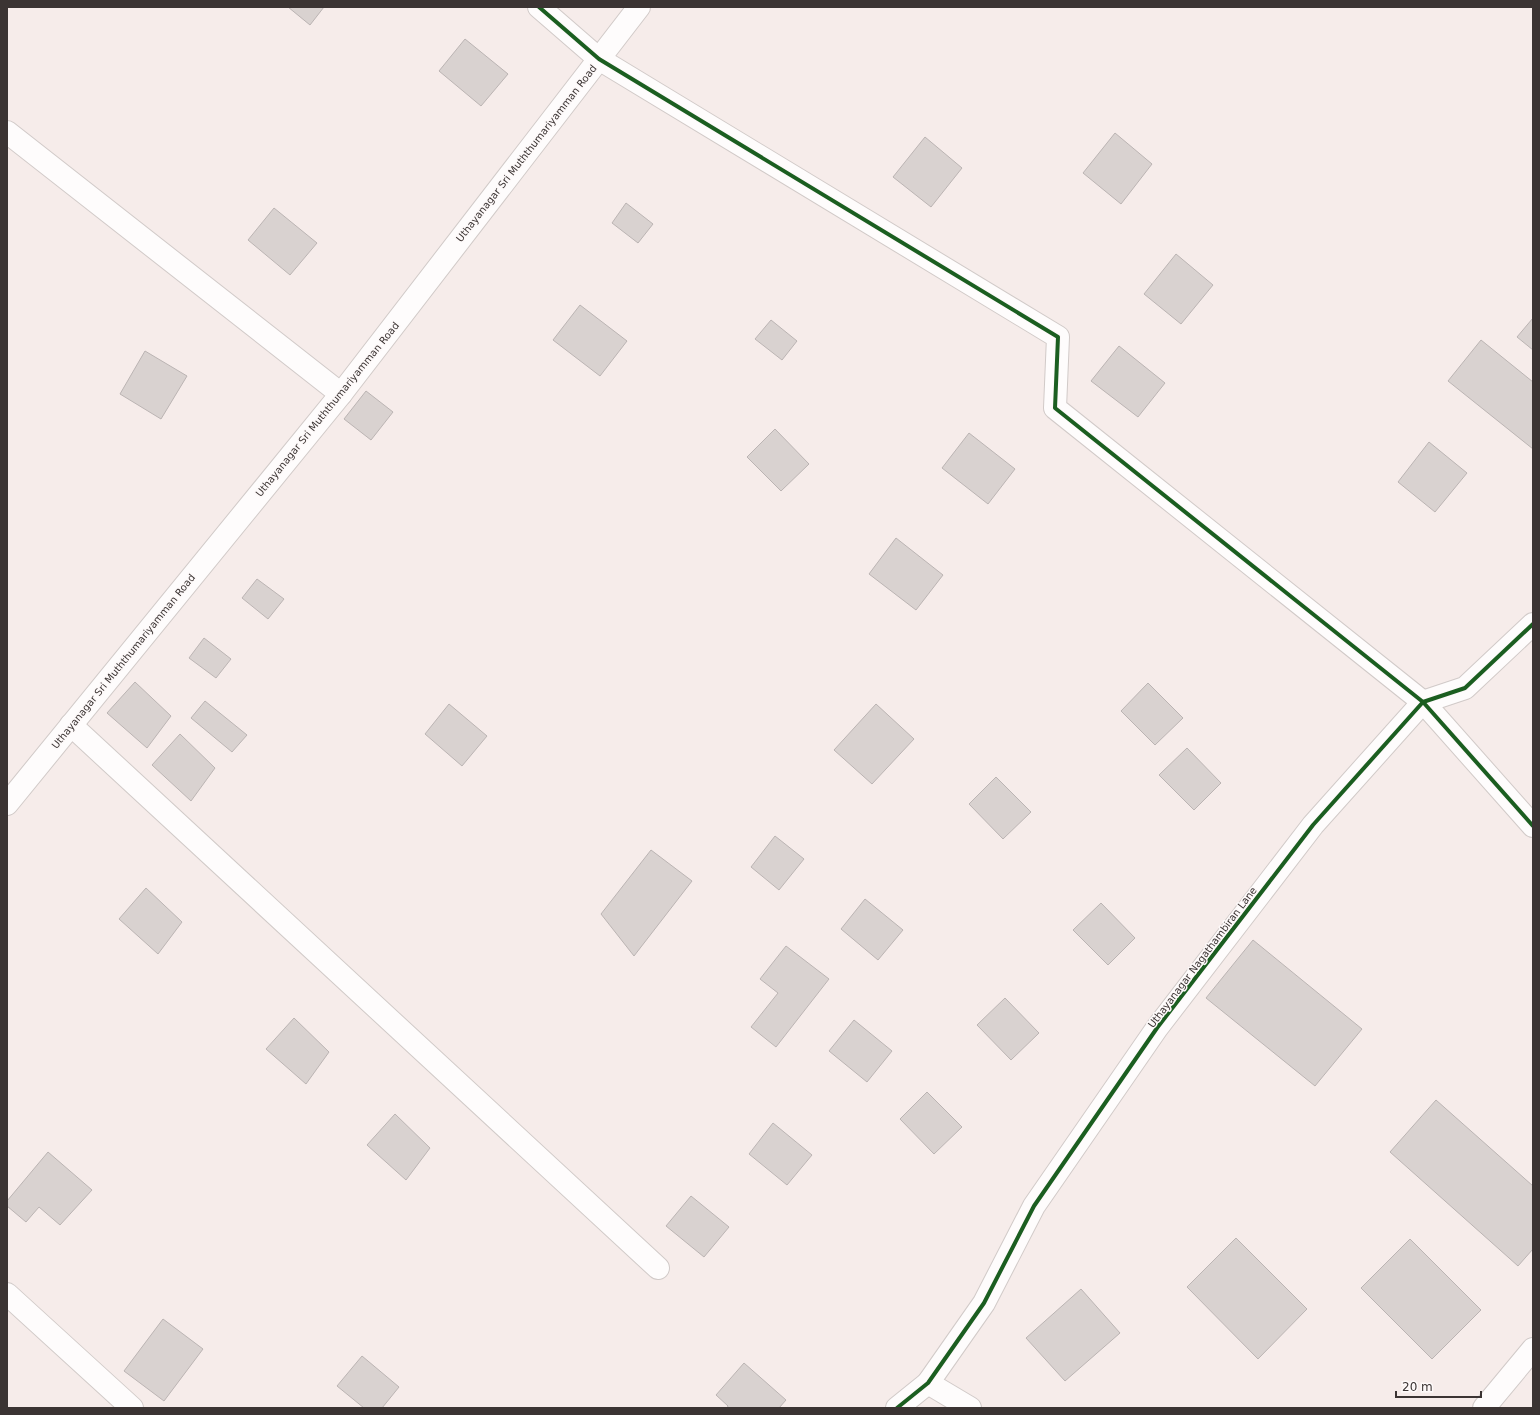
<svg xmlns="http://www.w3.org/2000/svg" width="1540" height="1415" viewBox="0 0 1540 1415" font-family="'DejaVu Sans',sans-serif">
  <style>
    .building { fill: #d9d2d0; stroke: #bbb4b3 }
    .lines { fill: none; stroke-linecap: round; stroke-linejoin: round }
    .minor-casing { stroke: #d1cac8; stroke-width: 24 }
    .minor { stroke: #fefcfc; stroke-width: 22 }
    .cycleway-casing { stroke: #fdf9f9; stroke-width: 6 }
    .cycleway { stroke: #1b5e20; stroke-width: 4 }
    .labels { text-anchor: middle; stroke-width: 3; stroke-linejoin: round; paint-order: stroke }
    .street-label { font-size: 10px; fill: #3b3433; stroke: #fdf9f9 }
  </style>
  <rect width="100%" height="100%" fill="#f6ecea"/>
  <g class="building">
    <polygon points="288,7 324,7 310,25"/>
    <polygon points="465,39 508,74 481,106 439,71"/>
    <polygon points="1115,133 1152,164 1121,204 1083,173"/>
    <polygon points="925,137 962,168 931,207 893,177"/>
    <polygon points="626,203 653,224 638,243 612,223"/>
    <polygon points="274,208 317,243 290,275 248,240"/>
    <polygon points="1176,254 1213,285 1181,324 1144,294"/>
    <polygon points="580,305 627,341 600,376 553,340"/>
    <polygon points="1533,318 1533,350 1517,337"/>
    <polygon points="771,320 797,341 782,360 755,339"/>
    <polygon points="1481,340 1533,382 1533,449 1448,381"/>
    <polygon points="1119,346 1165,383 1138,417 1091,381"/>
    <polygon points="145,351 187,376 161,419 120,394"/>
    <polygon points="366,391 393,412 371,440 344,419"/>
    <polygon points="775,429 809,464 781,491 747,457"/>
    <polygon points="969,433 1015,469 988,504 942,468"/>
    <polygon points="1429,442 1467,473 1435,512 1398,482"/>
    <polygon points="896,538 943,575 916,610 869,574"/>
    <polygon points="257,579 284,599 268,619 242,598"/>
    <polygon points="204,638 231,659 216,678 189,658"/>
    <polygon points="135,682 171,716 147,748 107,713"/>
    <polygon points="1148,683 1183,718 1155,745 1121,711"/>
    <polygon points="205,701 247,735 232,752 191,718"/>
    <polygon points="449,704 487,736 462,766 425,734"/>
    <polygon points="876,704 914,739 872,784 834,750"/>
    <polygon points="180,734 215,768 191,801 152,765"/>
    <polygon points="1187,748 1221,783 1194,810 1159,775"/>
    <polygon points="996,777 1031,812 1003,839 969,804"/>
    <polygon points="775,836 804,859 779,890 751,867"/>
    <polygon points="651,850 692,881 634,956 601,914"/>
    <polygon points="146,888 182,922 158,954 119,919"/>
    <polygon points="865,899 903,930 878,960 841,929"/>
    <polygon points="1101,903 1135,938 1108,965 1073,930"/>
    <polygon points="1253,940 1362,1029 1315,1086 1206,998"/>
    <polygon points="786,946 829,979 776,1047 751,1027 778,993 760,979"/>
    <polygon points="1005,998 1039,1033 1011,1060 977,1025"/>
    <polygon points="294,1018 329,1052 306,1084 266,1049"/>
    <polygon points="854,1020 892,1051 867,1082 829,1051"/>
    <polygon points="927,1092 962,1127 934,1154 900,1119"/>
    <polygon points="1436,1100 1533,1186 1533,1249 1518,1266 1390,1152"/>
    <polygon points="395,1114 430,1148 406,1180 367,1145"/>
    <polygon points="773,1123 812,1155 787,1185 749,1154"/>
    <polygon points="48,1152 92,1190 60,1225 39,1207 26,1222 7,1206 7,1201"/>
    <polygon points="691,1196 729,1227 704,1257 666,1226"/>
    <polygon points="1236,1238 1307,1309 1258,1359 1187,1287"/>
    <polygon points="1410,1239 1481,1310 1432,1359 1361,1288"/>
    <polygon points="1081,1289 1120,1333 1065,1381 1026,1338"/>
    <polygon points="163,1319 203,1349 164,1401 124,1371"/>
    <polygon points="362,1356 399,1387 382,1408 364,1408 337,1386"/>
    <polygon points="744,1363 786,1400 779,1408 727,1408 728,1406 716,1395"/>
  </g>
  <g class="lines">
    <g class="minor-casing">
      <g id="minor">
        <polyline points="539,7 599,59 1058,337 1055,408 1423,702 1533,826"/>
        <polyline points="7,132 341,394"/>
        <polyline points="71,725 658,1268"/>
        <polyline points="7,804 341,394 639,7"/>
        <polyline points="7,1294 132,1408"/>
        <polyline points="928,1383 970,1408"/>
        <polyline points="897,1408 928,1383 984,1303 1034,1206 1157,1028 1313,825 1423,702 1465,688 1533,624"/>
        <polyline points="1484,1408 1533,1349"/>
      </g>
    </g>
    <use href="#minor" class="minor"/>
    <g class="cycleway-casing">
      <g id="cycleway">
        <polyline points="539,7 599,59 1058,337 1055,408 1423,702 1533,826"/>
        <polyline points="897,1408 928,1383 984,1303 1034,1206 1157,1028 1313,825 1423,702 1465,688 1533,624"/>
      </g>
    </g>
    <use href="#cycleway" class="cycleway"/>
  </g>
  <g class="labels">
    <g class="street-label">
      <text transform="translate(526 153) rotate(-52)" y="4">Uthayanagar Sri Muththumariyamman Road</text>
      <text transform="translate(327 409) rotate(-51)" y="4">Uthayanagar Sri Muththumariyamman Road</text>
      <text transform="translate(123 661) rotate(-51)" y="4">Uthayanagar Sri Muththumariyamman Road</text>
      <text transform="translate(1202 957) rotate(-53)" y="4">Uthayanagar Nagathambiran Lane</text>
    </g>
  </g>
  <rect width="1540" height="1415" fill="none" stroke="#3b3433" stroke-width="16"/>
  <path d="M1396 1391v6h85v-6" fill="none" stroke="#3b3433" stroke-width="2"/>
  <text x="1402" y="1391" font-size="12" fill="#3b3433" stroke="#fdf9f9" stroke-width="3" paint-order="stroke">20 m</text>
</svg>
